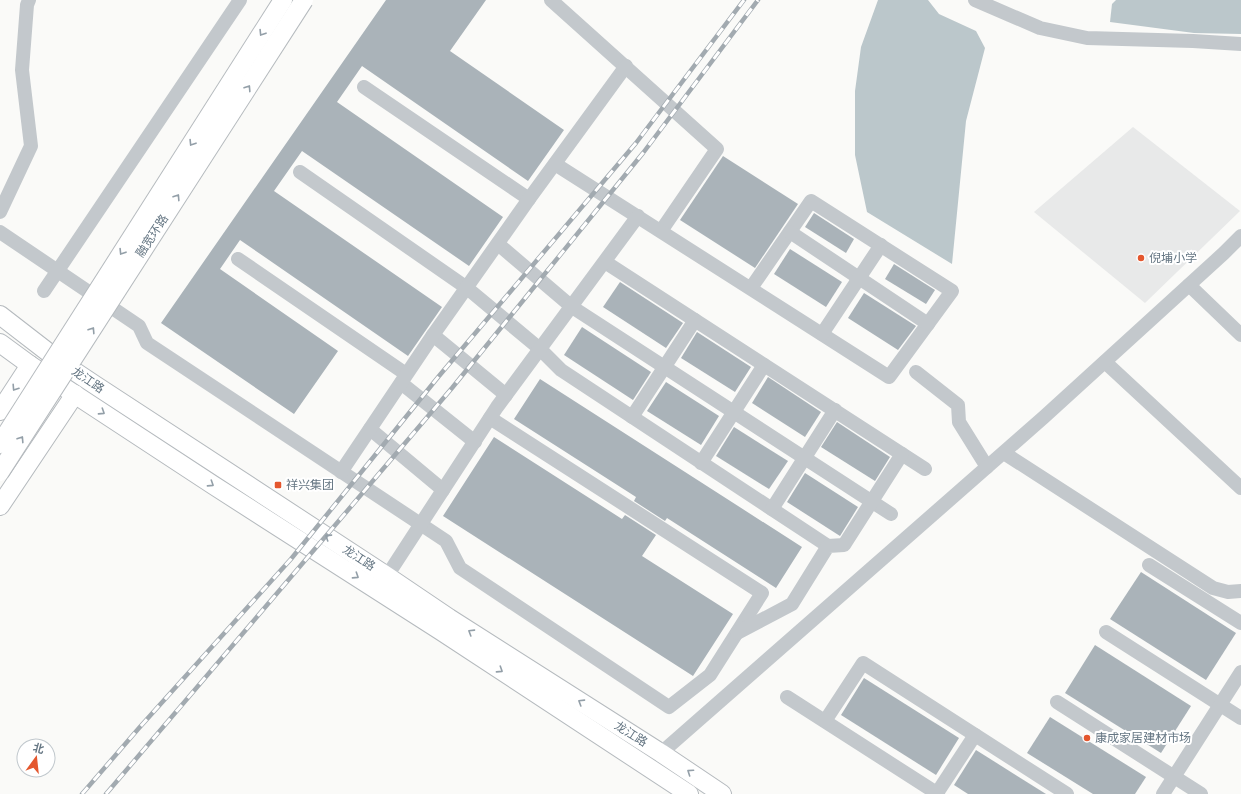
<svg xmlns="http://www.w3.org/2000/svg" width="1241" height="794" viewBox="0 0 1241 794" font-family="'Roboto Condensed','Noto Sans SC',sans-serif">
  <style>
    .built { fill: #e8e9e9 }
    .water { fill: #bbc7cb }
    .building { fill: #aab3b9 }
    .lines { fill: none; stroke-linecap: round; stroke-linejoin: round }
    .major-casing { stroke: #b5babe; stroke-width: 20 }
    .minor { stroke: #c3c8cc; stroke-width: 14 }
    .major { stroke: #fff; stroke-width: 18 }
    .rail-casing { stroke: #a2aab0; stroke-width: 4.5 }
    .rail { stroke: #fff; stroke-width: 3; stroke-dasharray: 9; stroke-linecap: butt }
    .major-bridge-casing { stroke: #b5babe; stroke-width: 20; stroke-linecap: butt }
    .major-bridge { stroke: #fff; stroke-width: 18 }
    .oneway { stroke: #939fa8 }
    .poi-dot { fill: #e4572e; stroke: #fff; stroke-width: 1.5 }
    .labels { text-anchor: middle; stroke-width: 4; stroke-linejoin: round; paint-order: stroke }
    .street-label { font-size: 12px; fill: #657683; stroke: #fff }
    .poi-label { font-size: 12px; fill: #657683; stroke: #fff; text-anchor: start }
  </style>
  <rect width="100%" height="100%" fill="#fafaf8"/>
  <polygon class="built" points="1133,127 1240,211 1145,303 1034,212"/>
  <g class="water">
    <polygon points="878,0 928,0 939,14 976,31 985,48 966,121 952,264 867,212 855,155 855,91 861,47"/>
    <polygon points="1116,0 1241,0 1241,34 1194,33 1110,22 1112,4"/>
  </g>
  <g class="building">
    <polygon points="386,0 486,0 450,51 564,130 528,181 362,66 337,102 503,217 469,266 302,151 274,191 442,307 408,356 240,240 220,269 338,351 294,414 161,323"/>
    <polygon points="723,156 798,204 755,268 680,220"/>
    <polygon points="814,213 854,239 846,253 805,227"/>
    <polygon points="790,249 842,282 826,307 774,274"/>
    <polygon points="894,264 935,290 926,304 885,279"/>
    <polygon points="620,282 683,323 666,348 603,307"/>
    <polygon points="864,293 916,326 898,350 848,318"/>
    <polygon points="582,327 651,372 633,400 564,355"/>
    <polygon points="697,332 751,367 735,392 681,358"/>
    <polygon points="768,377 821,412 805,437 752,403"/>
    <polygon points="540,379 802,547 776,588 667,518 665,521 634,501 636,497 514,419"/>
    <polygon points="666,382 719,416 701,445 647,411"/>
    <polygon points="837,422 890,457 875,481 821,447"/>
    <polygon points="734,427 788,461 769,489 716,456"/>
    <polygon points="494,437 622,519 625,515 656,535 642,556 733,614 693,676 443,516"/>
    <polygon points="805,473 858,507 840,536 787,502"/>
    <polygon points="1141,572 1236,633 1206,680 1110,619"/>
    <polygon points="1095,645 1191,706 1161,753 1065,693"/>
    <polygon points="864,678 959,738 936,775 841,715"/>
    <polygon points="1050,717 1146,777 1135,794 1093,794 1027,753"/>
    <polygon points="976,750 1046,794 968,794 954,785"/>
  </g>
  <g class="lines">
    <g class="major-casing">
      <g id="major">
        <polyline points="0,315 62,363 95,385 387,576 449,618 661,753 722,794"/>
        <polyline points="0,343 30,365 213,485 441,631 689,794"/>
        <polyline points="0,411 30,365"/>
        <polyline points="0,506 75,394"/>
      </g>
    </g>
    <g class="minor">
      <polyline points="551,0 717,149 661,231"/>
      <polyline points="975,0 1040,28 1087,38 1193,41 1241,44"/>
      <polyline points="364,87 529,199"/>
      <polyline points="555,164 889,377 952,291 811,201 751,288"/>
      <polyline points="300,172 467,288 540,349 561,370 828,546"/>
      <polyline points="0,212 31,146 22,70 27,5 29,0"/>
      <polyline points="0,232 139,326 147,343 446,541 460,568 669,707 710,675 762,593 490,418"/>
      <polyline points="790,232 928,324"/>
      <polyline points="498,244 572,307 891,514"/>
      <polyline points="238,259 406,374"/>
      <polyline points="605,262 925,469"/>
      <polyline points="1189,285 1241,335"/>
      <polyline points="44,291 240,0"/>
      <polyline points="822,334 881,245"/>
      <polyline points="433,335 506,395"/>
      <polyline points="1105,362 1241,488"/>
      <polyline points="916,372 958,405 959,422 987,467"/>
      <polyline points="401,383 475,442"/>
      <polyline points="632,417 695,320"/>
      <polyline points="370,429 443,490"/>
      <polyline points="1004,453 1213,588 1228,592 1241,591"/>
      <polyline points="701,463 764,365"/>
      <polyline points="341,472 433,335 529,199 626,66"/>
      <polyline points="772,509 835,410"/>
      <polyline points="1149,565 1241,623"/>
      <polyline points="387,576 497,407 638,216"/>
      <polyline points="1106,632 1241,718"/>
      <polyline points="737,633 792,604 828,546 844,545 902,454"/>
      <polyline points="787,697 938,794"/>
      <polyline points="1057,702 1201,794"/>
      <polyline points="825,721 863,663 1067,794"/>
      <polyline points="661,753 1044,417 1224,253 1241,236"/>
      <polyline points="937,793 975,735"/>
      <polyline points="1163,794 1241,672"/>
    </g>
    <use href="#major" class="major"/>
    <g class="rail-casing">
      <g id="rail">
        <polyline points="82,794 139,728 291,559 439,376 636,143 744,0"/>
        <polyline points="106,794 452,388 643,153 758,0"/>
      </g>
    </g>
    <use href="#rail" class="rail"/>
    <g class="major-bridge-casing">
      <g id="major-bridge">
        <polyline points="0,444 283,0"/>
        <polyline points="0,472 304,0"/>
      </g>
    </g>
    <use href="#major-bridge" class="major-bridge"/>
  </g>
  <defs><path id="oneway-chevron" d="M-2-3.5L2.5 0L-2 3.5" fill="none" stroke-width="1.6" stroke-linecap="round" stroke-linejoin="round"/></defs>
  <g class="oneway">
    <use href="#oneway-chevron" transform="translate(262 33) rotate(122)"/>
    <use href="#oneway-chevron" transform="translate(248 88) rotate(-57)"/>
    <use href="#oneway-chevron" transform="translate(192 143) rotate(122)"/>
    <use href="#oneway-chevron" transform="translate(177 197) rotate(-57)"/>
    <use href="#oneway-chevron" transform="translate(122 252) rotate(122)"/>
    <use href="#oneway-chevron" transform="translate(92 330) rotate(-57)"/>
    <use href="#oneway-chevron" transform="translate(15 388) rotate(123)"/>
    <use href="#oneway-chevron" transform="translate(102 412) rotate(33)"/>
    <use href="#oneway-chevron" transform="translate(21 439) rotate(-57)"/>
    <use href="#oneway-chevron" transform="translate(211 484) rotate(33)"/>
    <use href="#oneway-chevron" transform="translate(328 537) rotate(-147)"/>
    <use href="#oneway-chevron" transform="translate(356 576) rotate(33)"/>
    <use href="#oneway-chevron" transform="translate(471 632) rotate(-148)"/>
    <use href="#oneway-chevron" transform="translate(500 670) rotate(33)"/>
    <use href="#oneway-chevron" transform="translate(581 702) rotate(-148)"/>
    <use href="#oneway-chevron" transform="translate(690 772) rotate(-146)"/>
  </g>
  <g class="poi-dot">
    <circle cx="1141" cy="258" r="4"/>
    <rect x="274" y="481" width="8" height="8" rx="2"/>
    <circle cx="1087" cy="738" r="4"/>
  </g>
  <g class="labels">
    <g class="street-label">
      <text transform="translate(152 236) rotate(-57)" y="4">融宽环路</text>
      <text transform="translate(88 380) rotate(34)" y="4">龙江路</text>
      <text transform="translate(359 558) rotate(33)" y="4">龙江路</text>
      <text transform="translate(631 734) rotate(32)" y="4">龙江路</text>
    </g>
    <g class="poi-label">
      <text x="1149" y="262">倪埔小学</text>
      <text x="286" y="489">祥兴集团</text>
      <text x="1095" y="742">康成家居建材市场</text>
    </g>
  </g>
  <g transform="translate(36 758) rotate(15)"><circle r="19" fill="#ffffff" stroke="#c1c8cd"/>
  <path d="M0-3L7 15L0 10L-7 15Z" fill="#e4572e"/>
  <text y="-6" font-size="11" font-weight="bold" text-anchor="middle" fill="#657683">北</text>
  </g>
</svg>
